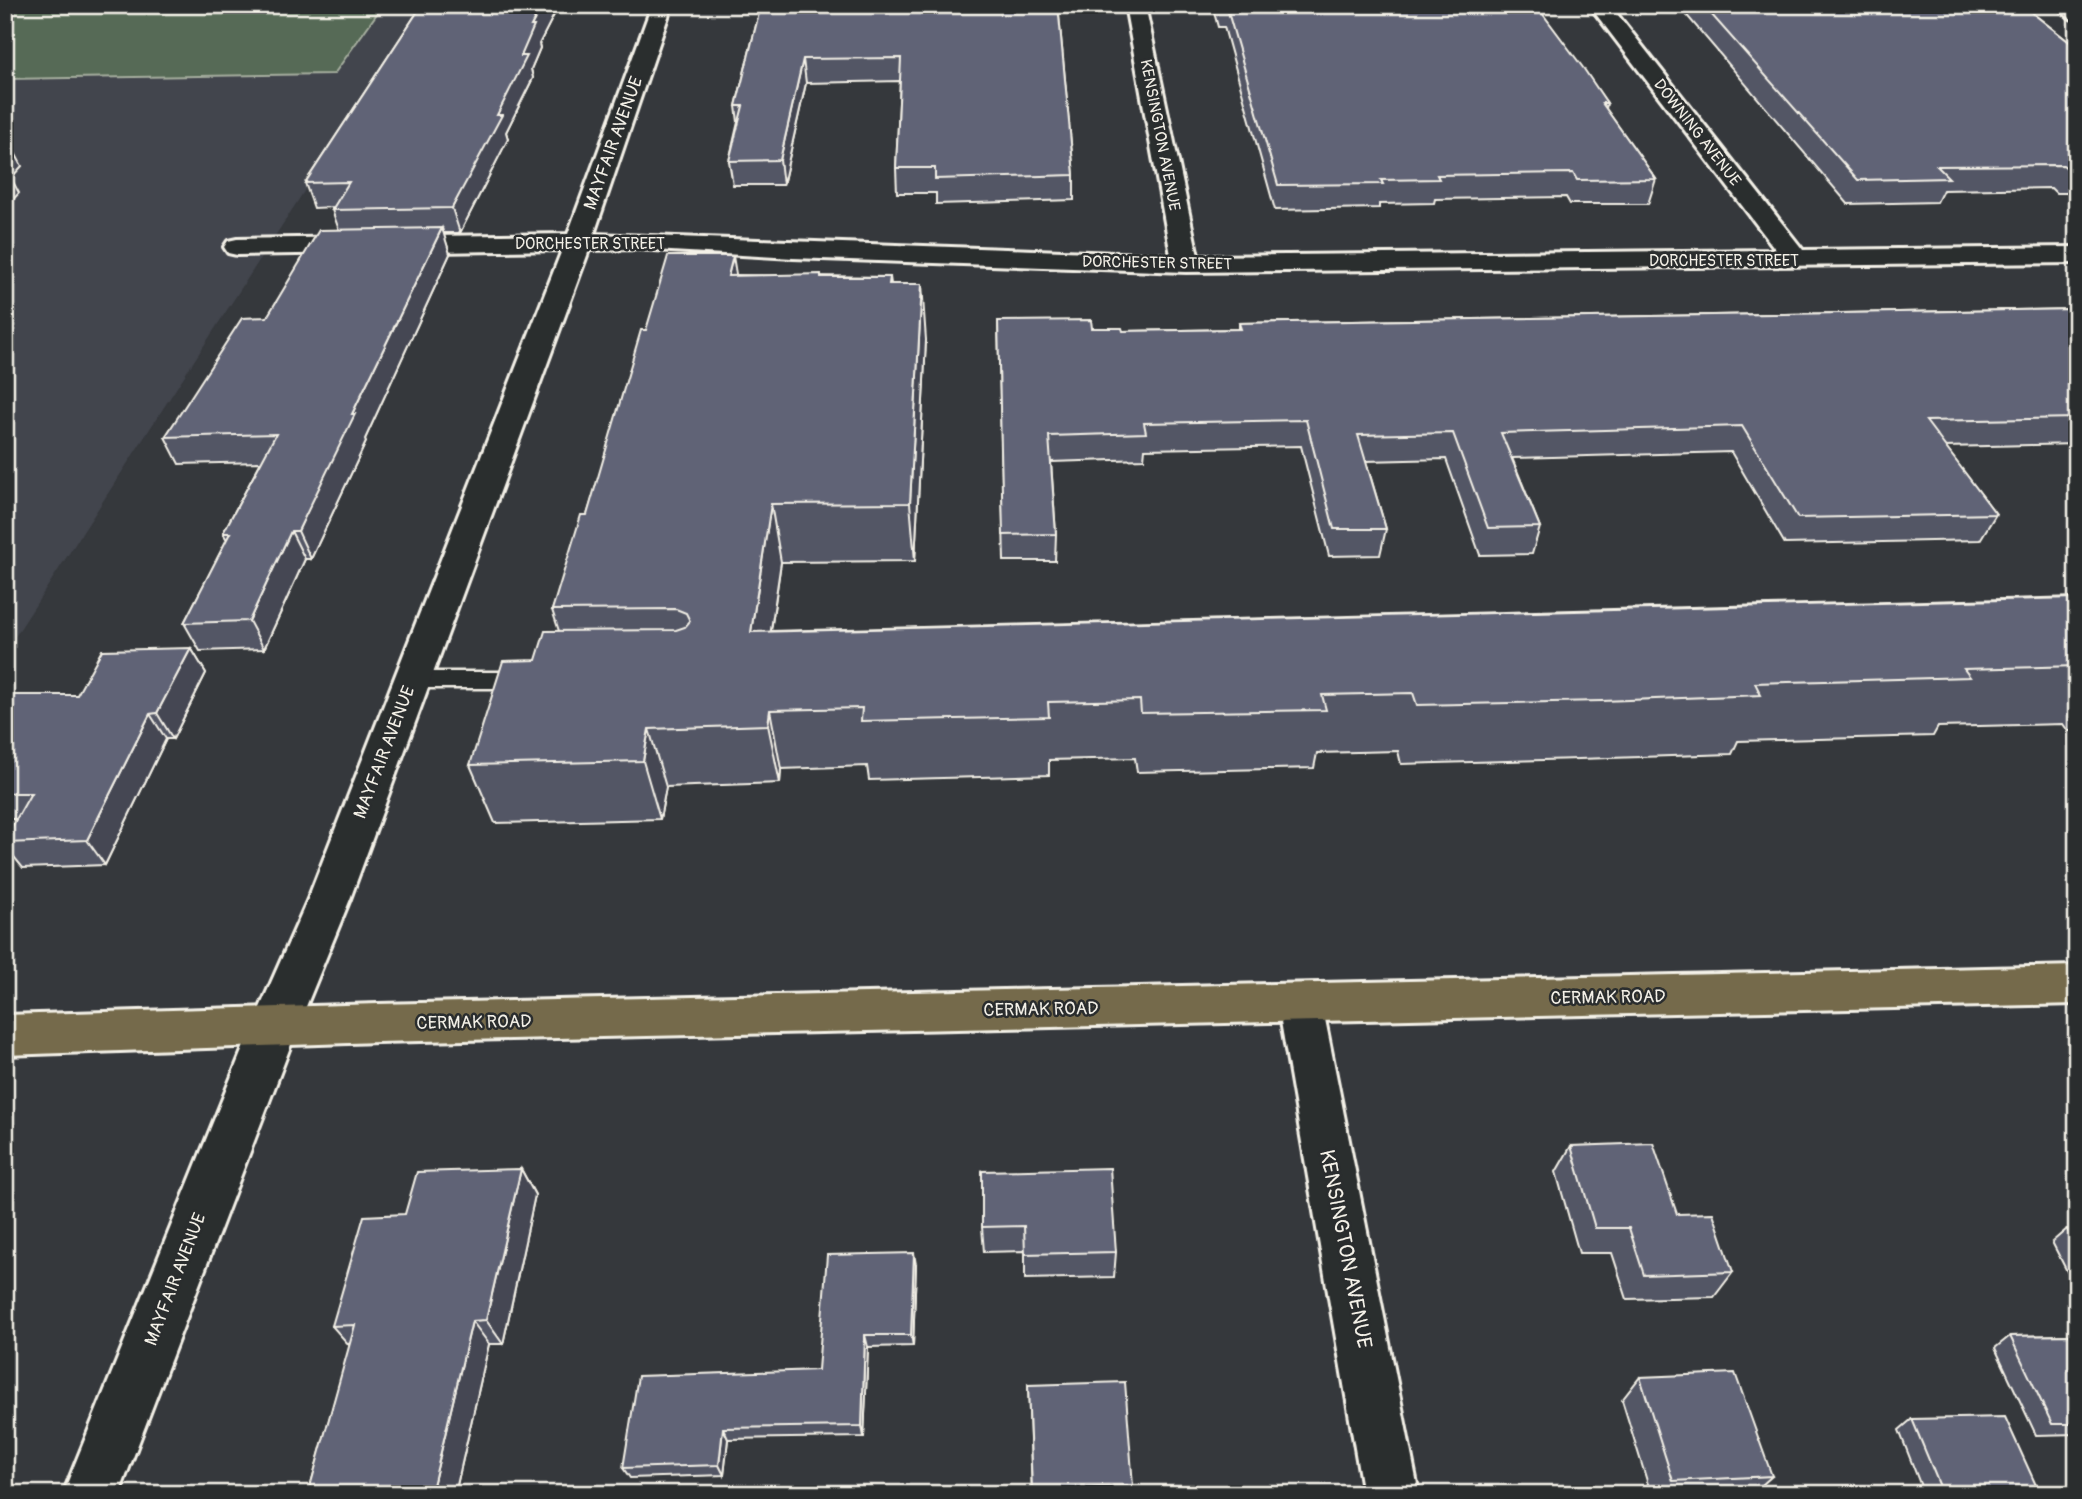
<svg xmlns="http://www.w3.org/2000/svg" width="2082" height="1499" viewBox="0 0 2082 1499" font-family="Pangolin,sans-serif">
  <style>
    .built { fill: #42454d }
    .green { fill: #576b56; stroke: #a6ae9f; stroke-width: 2 }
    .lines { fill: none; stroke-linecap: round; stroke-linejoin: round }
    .service-casing { stroke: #f4f1e8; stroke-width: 5 }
    .minor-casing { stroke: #f4f1e8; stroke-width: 6 }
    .primary-casing { stroke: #f4f1e8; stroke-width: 6 }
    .service { fill: #2a2d2e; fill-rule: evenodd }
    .minor { fill: #2a2d2e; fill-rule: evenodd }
    .primary { fill: #746b4b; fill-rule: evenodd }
    .wall { fill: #535665; stroke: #f4f1e8; stroke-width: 2 }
    .shaded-wall { fill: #444653; stroke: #f4f1e8; stroke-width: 2 }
    .building { fill: #616476; stroke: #f4f1e8; stroke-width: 2 }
    .labels { text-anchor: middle; stroke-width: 5; stroke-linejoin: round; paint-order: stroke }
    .far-street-label { font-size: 16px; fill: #f4f1e8; stroke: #2a2d2e }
    .street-label { font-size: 18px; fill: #f4f1e8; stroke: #2a2d2e }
    .near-street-label { font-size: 21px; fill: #f4f1e8; stroke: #2a2d2e }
  </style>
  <rect width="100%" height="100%" fill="#35383c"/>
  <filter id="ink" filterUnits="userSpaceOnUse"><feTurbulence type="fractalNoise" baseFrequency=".0143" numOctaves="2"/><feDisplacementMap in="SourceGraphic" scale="14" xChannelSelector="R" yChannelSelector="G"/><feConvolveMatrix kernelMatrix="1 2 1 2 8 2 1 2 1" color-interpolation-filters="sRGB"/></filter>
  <g filter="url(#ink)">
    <polygon class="built" points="5,5 425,5 5,652"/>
    <polygon class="green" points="5,5 383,5 334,74 5,79"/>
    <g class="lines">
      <g class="service-casing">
        <polygon id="service" points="412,672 528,672 536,675 539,680 536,685 528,688 412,688 404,685 401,680 404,675"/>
      </g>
      <g class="minor-casing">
        <g id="minor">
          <polygon points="652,5 672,5 594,234 1171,255 1125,5 1145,5 1198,256 1776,250 1589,5 1610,5 1803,250 2077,247 2077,263 1186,272 793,258 636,249 589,250 350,899 298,1026 119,1494 63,1494 252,1026 308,899 562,250 237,255 228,253 224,247 228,241 237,239 568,234"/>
          <polygon points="2055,5 2077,5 2077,20 2070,18"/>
          <polygon points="1300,985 1316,991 1322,1004 1419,1494 1363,1494 1278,1004 1284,991"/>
        </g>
      </g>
      <g class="primary-casing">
        <polygon id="primary" points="2077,966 2077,1004 378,1042 5,1055 5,1015 378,1004"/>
      </g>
      <use href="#service" class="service"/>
      <use href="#minor" class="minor"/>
      <use href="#primary" class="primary"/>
    </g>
    <g class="wall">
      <polygon points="422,5 559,5 539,44 540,48 531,69 533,78 506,132 508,139 460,233 443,233 450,254 365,439 366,442 311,559 305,559 264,649 200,651 184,623 227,540 223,533 261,462 179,464 165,437 267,317 339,230 332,210 334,207 314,208 305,183"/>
      <polygon points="761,5 1058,5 1074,175 1074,200 936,204 936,193 897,193 896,168 900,81 806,83 783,185 733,185 729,161 738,122 736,106"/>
      <polygon points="1212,5 1536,5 1607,103 1606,109 1656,179 1648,204 1570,204 1566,197 1435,199 1434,203 1379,204 1379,208 1275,210 1224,27 1218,27"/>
      <polygon points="1678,5 2022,5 2077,48 2077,193 2056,193 2051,188 1943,190 1937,202 1848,204"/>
      <polygon points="736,275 890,277 891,284 926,340 915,561 781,562 771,631 2077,597 2077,731 2068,731 2063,724 1938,727 1933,736 1738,741 1732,754 1579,759 1401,764 1398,751 1317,753 1314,768 1137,772 1135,758 1049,760 1049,775 869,780 867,766 781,769 780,783 666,787 660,819 495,823 470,765 536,660 559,631 552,610 587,515 646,330"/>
      <polygon points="2077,309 2077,444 1945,447 1996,514 1980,540 1785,544 1731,452 1512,458 1540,527 1532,554 1480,555 1446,459 1366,461 1386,529 1380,555 1329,556 1301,446 1145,449 1144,459 1051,462 1056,534 1055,561 1004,561 998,321 1123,331 1239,329 1239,323"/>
      <polygon points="191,648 206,673 173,739 166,739 105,865 23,868 5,846 5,839 17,819 5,819 5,695 77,695"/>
      <polygon points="1571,1146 1677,1214 1733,1272 1714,1297 1627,1299 1612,1253 1579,1253 1556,1172"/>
      <polygon points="521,1169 535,1195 503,1344 489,1344 455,1494 308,1494 350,1346 332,1326 405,1214"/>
      <polygon points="982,1171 1116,1252 1114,1277 1025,1279 1025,1251 984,1252 982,1227"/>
      <polygon points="2067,1229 2077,1229 2077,1291 2052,1242"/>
      <polygon points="916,1265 913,1346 868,1347 864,1437 728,1439 724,1475 630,1478 623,1468 818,1370"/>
      <polygon points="2077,1335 2077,1434 2036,1435 1995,1348 2010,1336"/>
      <polygon points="1640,1377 1772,1476 1752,1494 1651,1494 1622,1400"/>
      <polygon points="1028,1385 1133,1486 1132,1494 1032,1494"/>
      <polygon points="1912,1419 2040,1494 1924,1494 1899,1430"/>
    </g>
    <g class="shaded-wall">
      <polygon points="542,5 559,5 539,44 540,48 531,69 533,78 506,132 508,139 460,233 452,208 497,115 521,56 531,26"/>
      <polygon points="803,59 806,83 783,185 780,160"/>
      <polygon points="5,134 22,166 11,178 19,193 5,208"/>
      <polygon points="442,228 450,254 365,439 366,442 311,559 298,531 352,414"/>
      <polygon points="733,256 742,311 728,276"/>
      <polygon points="922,284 926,340 915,561 910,503"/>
      <polygon points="771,504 781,562 762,690 751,632"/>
      <polygon points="291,531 305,559 264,649 249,621"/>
      <polygon points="191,648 206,673 173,739 157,713"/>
      <polygon points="770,710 781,769 780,783 768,725"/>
      <polygon points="150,714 166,739 105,865 87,840"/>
      <polygon points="649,729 666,787 660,819 643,761"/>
      <polygon points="521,1169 535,1195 503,1344 486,1320"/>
      <polygon points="914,1253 916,1265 913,1346 911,1335"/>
      <polygon points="472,1321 489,1344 455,1494 431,1494"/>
      <polygon points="865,1335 868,1347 864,1437 862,1426"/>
      <polygon points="723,1428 728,1439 724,1475 719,1465"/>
    </g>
    <g class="building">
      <polygon points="422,5 542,5 531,26 534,26 521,56 527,56 497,115 502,115 452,208 332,210 349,182 305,183"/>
      <polygon points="761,5 1058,5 1074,175 935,179 935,168 896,168 901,58 803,59 780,160 729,161 743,106 736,106"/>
      <polygon points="1226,5 1536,5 1584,69 1607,103 1602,103 1656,179 1577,180 1573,173 1437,175 1439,179 1381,180 1383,184 1278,185"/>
      <polygon points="1703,5 2022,5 2077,48 2077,169 2068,169 2063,165 1937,166 1949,178 1858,180"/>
      <polygon points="442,228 352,414 355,414 298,531 291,531 249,621 184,623 230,533 223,533 276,434 165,437 242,318 267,317 319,230"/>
      <polygon points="668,256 733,256 728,276 821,274 821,277 890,277 889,284 922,284 910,503 771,504 751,632 2077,598 2077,666 1964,669 1970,677 1755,683 1761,695 1602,701 1417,705 1413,693 1322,695 1326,710 1141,713 1140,700 1048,702 1049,717 861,721 862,708 770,710 768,725 649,729 643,761 470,765 503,661 536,660 545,631 676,630 685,627 690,621 686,613 676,609 552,610 581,515 587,515 641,330 646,330"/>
      <polygon points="2077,309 2077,418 1926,421 1996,514 1798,518 1742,426 1640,429 1501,433 1540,527 1488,528 1453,433 1358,435 1386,529 1334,529 1306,420 1144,423 1146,433 1049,436 1056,534 1003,535 998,321 1091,320 1092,328 1122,328 1123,331 1241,329 1239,323"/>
      <polygon points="191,648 157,713 150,714 87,840 5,843 5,839 31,793 5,793 5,695 77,695 102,650"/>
      <polygon points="1653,1143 1677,1214 1713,1213 1733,1272 1644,1275 1629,1228 1595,1228 1571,1146"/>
      <polygon points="1110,1168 1116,1252 1025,1254 1024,1226 982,1227 982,1171"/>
      <polygon points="521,1169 486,1320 472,1321 431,1494 308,1494 355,1325 332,1326 364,1216 405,1214 417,1172"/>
      <polygon points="2067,1229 2077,1229 2077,1249"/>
      <polygon points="914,1253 911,1335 865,1335 862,1426 723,1428 719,1465 623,1468 638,1376 818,1370 827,1255"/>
      <polygon points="2077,1335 2077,1424 2052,1424 2010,1336"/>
      <polygon points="1735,1373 1772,1476 1673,1481 1640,1377"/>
      <polygon points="1125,1382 1133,1486 1032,1489 1028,1385"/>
      <polygon points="2005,1417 2040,1494 1943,1494 1912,1419"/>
    </g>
  </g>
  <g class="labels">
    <g class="far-street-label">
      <text transform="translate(1698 132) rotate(52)" y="6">DOWNING AVENUE</text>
      <text transform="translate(1161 135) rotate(79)" y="6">KENSINGTON AVENUE</text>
      <text x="590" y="249">DORCHESTER STREET</text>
      <text x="1724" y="266">DORCHESTER STREET</text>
      <text transform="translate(1157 262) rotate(1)" y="6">DORCHESTER STREET</text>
    </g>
    <g class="street-label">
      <text transform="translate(613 143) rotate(-70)" y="6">MAYFAIR AVENUE</text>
      <text transform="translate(384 752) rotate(-69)" y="6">MAYFAIR AVENUE</text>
      <text transform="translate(1608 997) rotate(-1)" y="6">CERMAK ROAD</text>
      <text transform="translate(1041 1009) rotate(-1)" y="6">CERMAK ROAD</text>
      <text transform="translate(474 1022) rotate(-1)" y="6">CERMAK ROAD</text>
      <text transform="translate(175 1279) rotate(-69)" y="6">MAYFAIR AVENUE</text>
    </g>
    <g class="near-street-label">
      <text transform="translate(1346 1249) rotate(79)" y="7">KENSINGTON AVENUE</text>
    </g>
  </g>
  <rect width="2082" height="1499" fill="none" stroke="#2a2d2e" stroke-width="28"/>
  <rect x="14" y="14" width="2054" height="1471" fill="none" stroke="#f4f1e8" stroke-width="2.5" filter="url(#ink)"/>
</svg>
